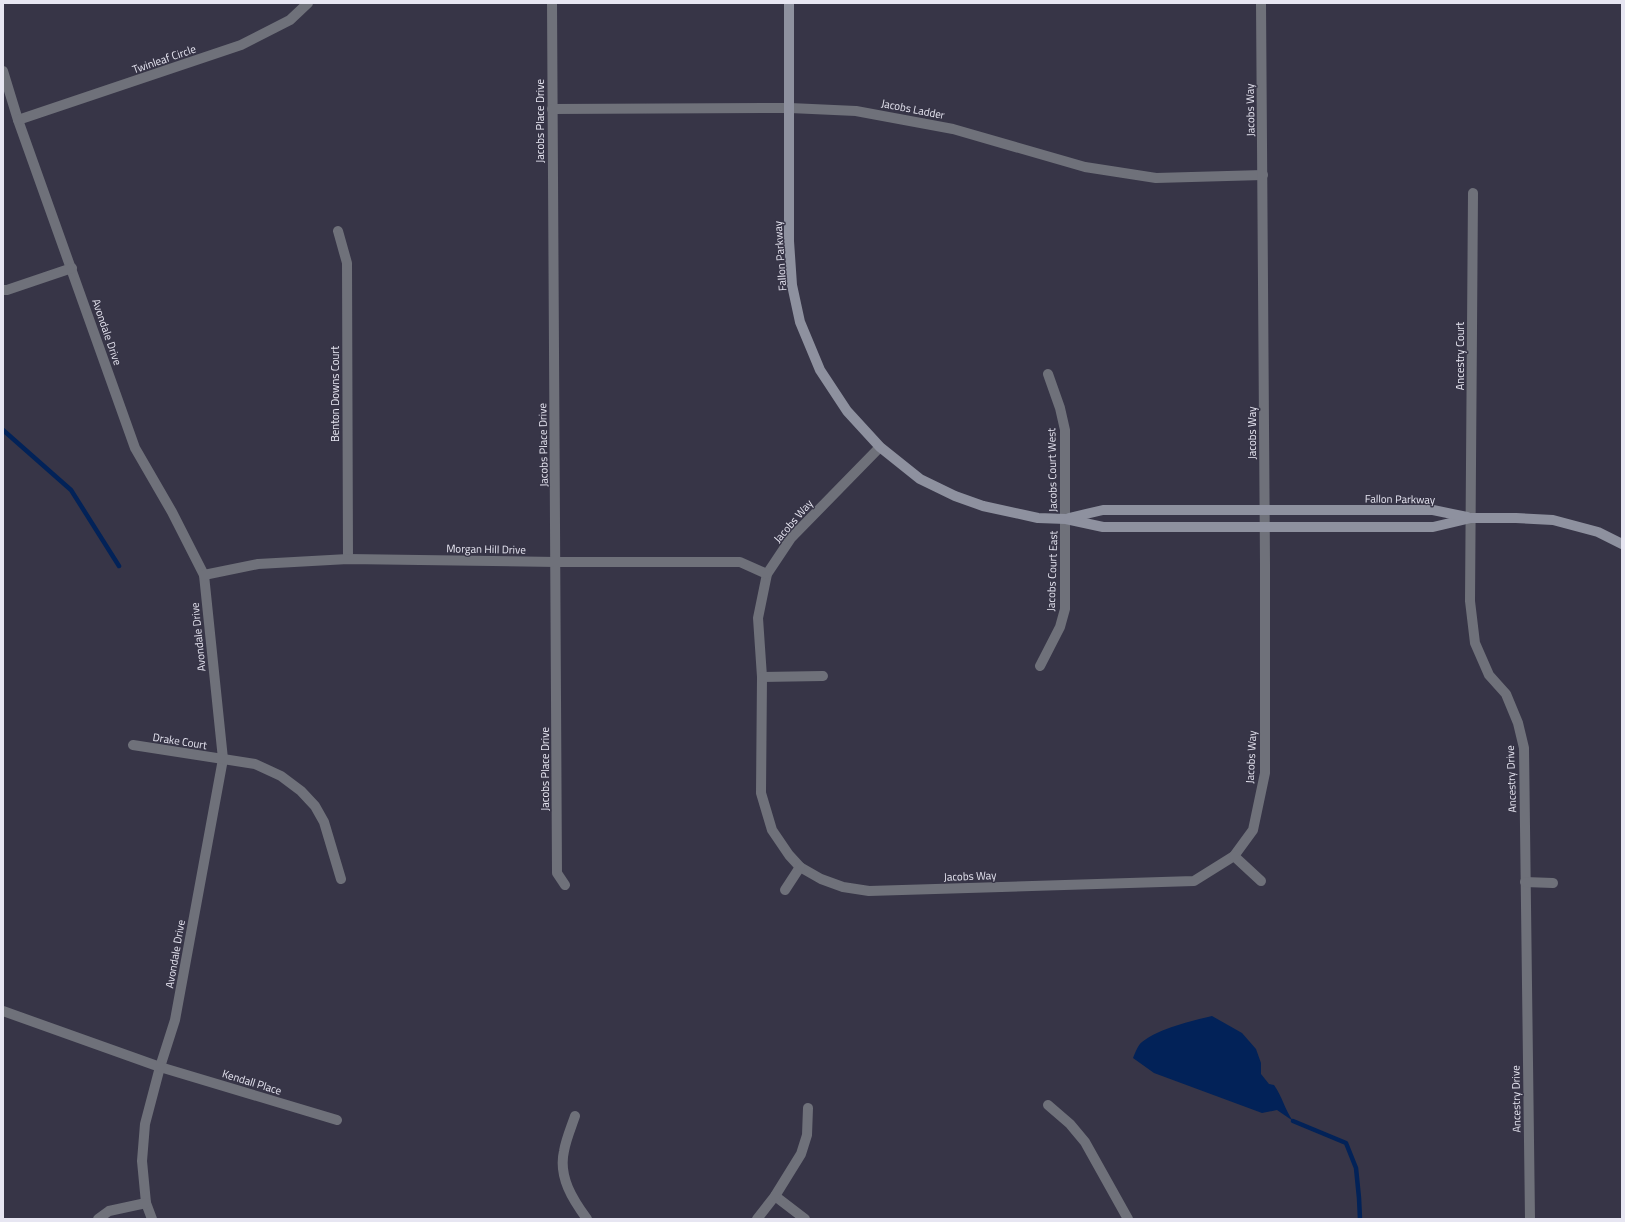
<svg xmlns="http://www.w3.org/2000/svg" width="1625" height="1222" viewBox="0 0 1625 1222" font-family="'Titillium Web',sans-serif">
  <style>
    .water { fill: #022258 }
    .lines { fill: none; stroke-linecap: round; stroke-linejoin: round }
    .stream { stroke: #022258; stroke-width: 4.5 }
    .street { stroke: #6f717a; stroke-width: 10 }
    .secondary { stroke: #8e919f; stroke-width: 10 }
    .labels { text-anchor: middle; stroke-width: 3; stroke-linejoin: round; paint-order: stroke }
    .street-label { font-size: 11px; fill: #e7e6f2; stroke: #373547 }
  </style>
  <rect width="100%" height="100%" fill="#373547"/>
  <path class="water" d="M1212,1016L1242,1033L1256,1049L1261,1063V1074L1269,1084L1274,1085C1282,1096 1285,1110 1293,1121L1277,1110L1262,1113L1154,1073L1133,1058C1135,1053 1138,1045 1142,1042C1160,1028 1191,1021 1212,1016Z"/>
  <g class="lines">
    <g class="stream">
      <polyline points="3,430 71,490 119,566"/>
      <polyline points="1293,1121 1346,1143 1356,1168 1359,1198 1360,1219"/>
    </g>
    <g class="street">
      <polyline points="552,3 557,873 565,885"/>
      <polyline points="3,71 18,120 135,448 172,512 204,575 223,759 175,1020 160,1067 145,1124 142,1161 146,1203 152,1219"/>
      <polyline points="552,109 790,108 856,111 953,129 1085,167 1156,178 1263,175"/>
      <polyline points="18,120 241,45 290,20 308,3"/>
      <polyline points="1473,193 1470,601 1475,643 1489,675 1506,694 1518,723 1524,748 1530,1219"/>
      <polyline points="338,231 347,263 348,559"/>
      <polyline points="3,290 7,290 72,268"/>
      <polyline points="880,447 791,538 767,574 758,618 762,677 761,793 772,830 789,855 800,867 821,879 843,887 869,891 1194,881 1234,856 1253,830 1265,773 1265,565 1261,3"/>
      <polyline points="204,575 258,564 348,559 556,562 740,562 767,574"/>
      <polyline points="1040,666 1060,627 1065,609 1065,430 1060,408 1048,374"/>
      <polyline points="762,677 823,676"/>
      <polyline points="133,745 255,764 281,776 301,791 315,806 324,822 341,879"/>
      <polyline points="1234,856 1261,881"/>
      <polyline points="1525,882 1553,883"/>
      <polyline points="785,890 800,867"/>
      <polyline points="3,1011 160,1067 337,1120"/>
      <polyline points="1048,1105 1070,1124 1085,1142 1128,1219"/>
      <path d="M575,1116C571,1128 566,1139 564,1151C558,1177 573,1200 587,1219"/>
      <polyline points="775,1196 805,1219"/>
      <polyline points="98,1219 109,1211 146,1203"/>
      <polyline points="757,1219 775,1196 801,1154 807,1135 808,1108"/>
    </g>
    <g class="secondary">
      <polyline points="789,3 789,241 792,285 800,322 820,370 847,411 880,447 920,479 955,496 983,506 1038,518 1066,519 1103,527 1433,527 1471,518 1516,518 1553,520 1598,532 1622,544"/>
      <polyline points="1069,518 1103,510 1433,510 1467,517"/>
    </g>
  </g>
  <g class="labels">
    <g class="street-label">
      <text transform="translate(164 59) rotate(-19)" y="4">Twinleaf Circle</text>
      <text transform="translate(913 109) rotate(11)" y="4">Jacobs Ladder</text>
      <text transform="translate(1250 110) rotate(-91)" y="4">Jacobs Way</text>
      <text transform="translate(540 121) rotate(-90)" y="4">Jacobs Place Drive</text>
      <text transform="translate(780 256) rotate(-94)" y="4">Fallon Parkway</text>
      <text transform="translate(107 332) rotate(71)" y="4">Avondale Drive</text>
      <text transform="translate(1460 356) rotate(-90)" y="4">Ancestry Court</text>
      <text transform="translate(335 394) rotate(-90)" y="4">Benton Downs Court</text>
      <text transform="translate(1252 433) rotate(-90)" y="4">Jacobs Way</text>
      <text transform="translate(543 445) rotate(-91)" y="4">Jacobs Place Drive</text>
      <text transform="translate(1052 470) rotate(-91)" y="4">Jacobs Court West</text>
      <text transform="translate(1400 499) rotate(1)" y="4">Fallon Parkway</text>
      <text transform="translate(793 521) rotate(-49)" y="4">Jacobs Way</text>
      <text transform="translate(486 549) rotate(1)" y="4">Morgan Hill Drive</text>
      <text transform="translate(1052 571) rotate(-88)" y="4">Jacobs Court East</text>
      <text transform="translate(198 637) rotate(-96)" y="4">Avondale Drive</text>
      <text transform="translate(180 741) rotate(9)" y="4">Drake Court</text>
      <text transform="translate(1251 757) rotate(-87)" y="4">Jacobs Way</text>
      <text transform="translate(545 769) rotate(-90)" y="4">Jacobs Place Drive</text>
      <text transform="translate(1511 779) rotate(-92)" y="4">Ancestry Drive</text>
      <text transform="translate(970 876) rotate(-2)" y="4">Jacobs Way</text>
      <text transform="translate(175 954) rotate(-80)" y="4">Avondale Drive</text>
      <text transform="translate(252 1082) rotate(17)" y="4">Kendall Place</text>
      <text transform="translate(1516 1099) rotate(-91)" y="4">Ancestry Drive</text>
    </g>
  </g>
  <rect width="1625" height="1222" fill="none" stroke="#e7e6f2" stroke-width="8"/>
</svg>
